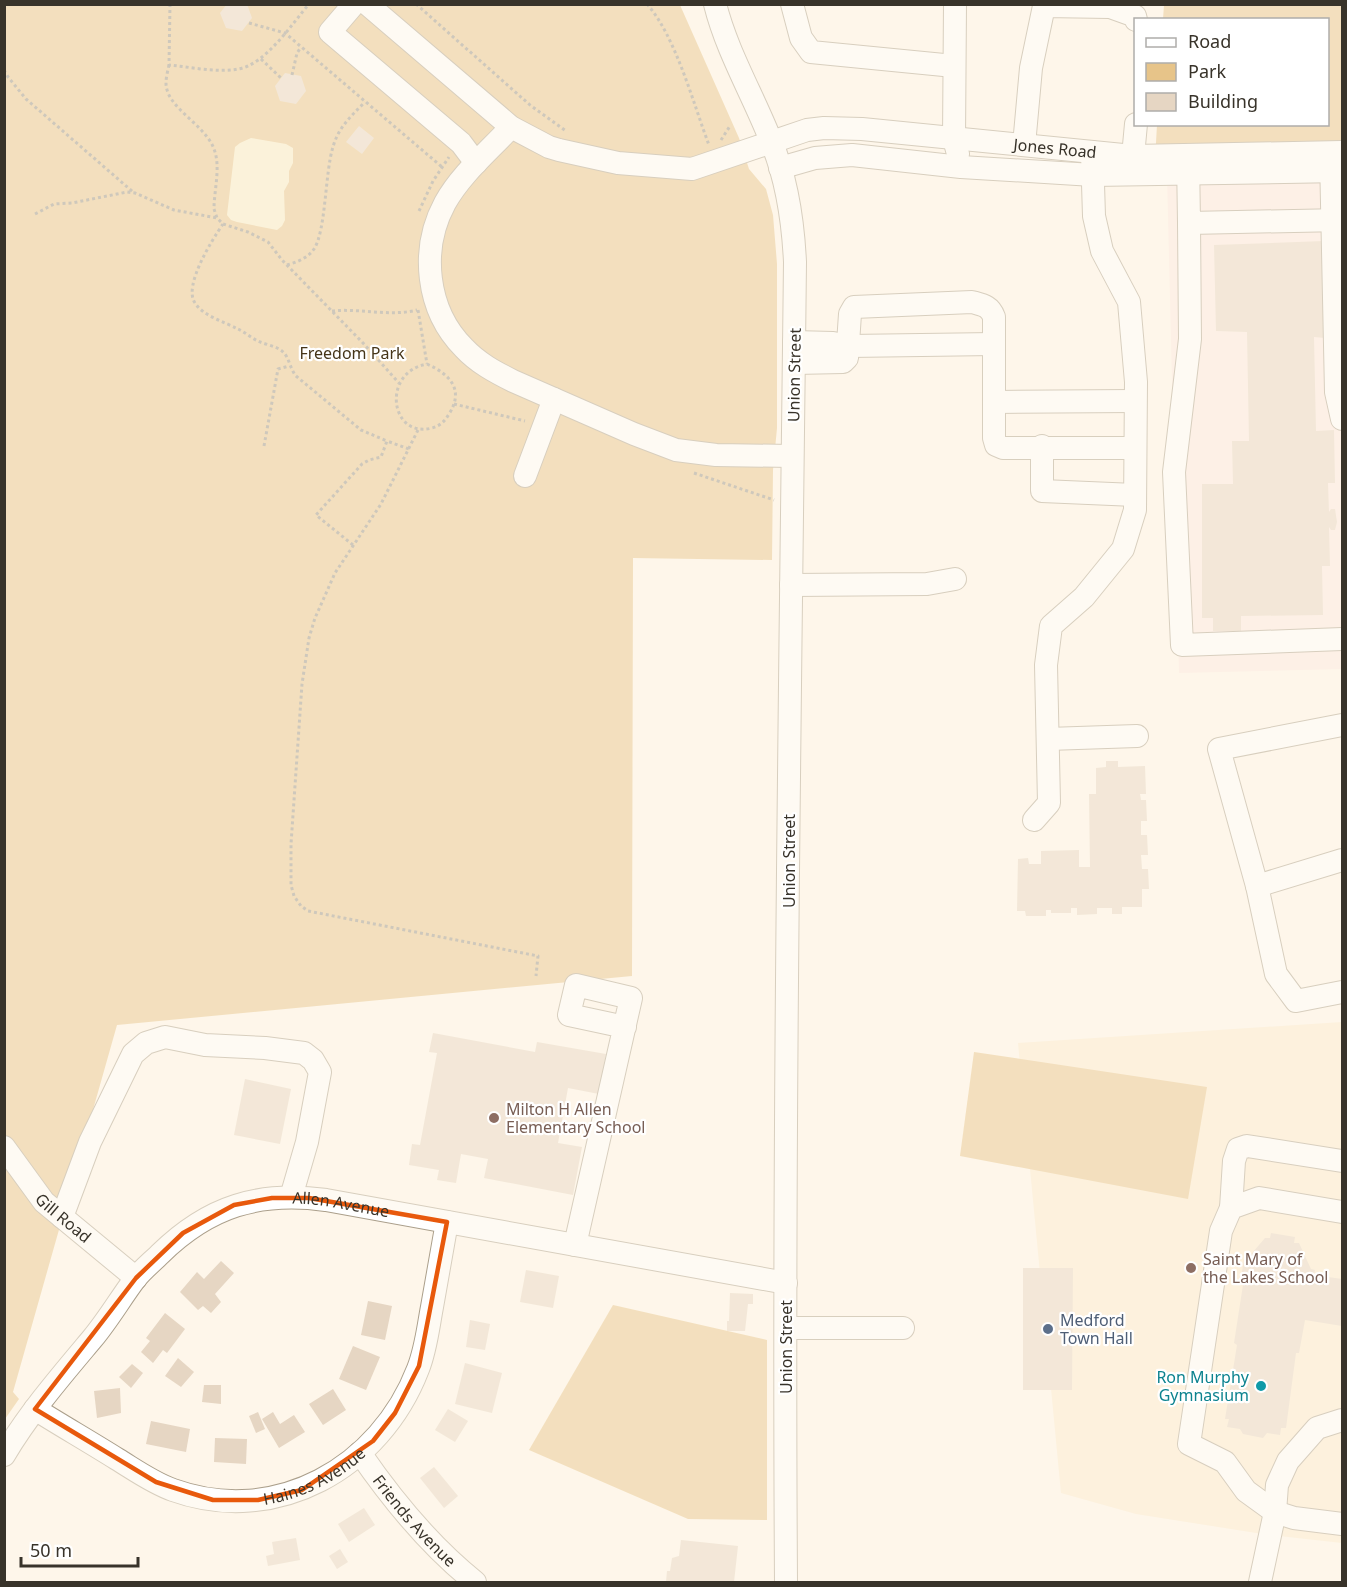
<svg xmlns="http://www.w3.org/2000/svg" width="1347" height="1587" viewBox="0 0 1347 1587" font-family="'Noto Sans',sans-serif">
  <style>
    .commercial { fill: #fde9e2 }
    .built { fill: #fcebcf }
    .green { fill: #e7c489 }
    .sand { fill: #f8eec8 }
    .building { fill: #e6d6c3 }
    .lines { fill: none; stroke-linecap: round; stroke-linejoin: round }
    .minor-casing { stroke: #ab9f8b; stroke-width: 24 }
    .path { stroke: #969085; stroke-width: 3; stroke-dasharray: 3 3; stroke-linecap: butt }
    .minor { stroke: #fff; stroke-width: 22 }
    .marked { fill: none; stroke: #e8590c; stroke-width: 4.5; stroke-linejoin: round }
    .education-dot { fill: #8d6e63; stroke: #fff; stroke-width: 2 }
    .service-dot { fill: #5c6f8a; stroke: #fff; stroke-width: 2 }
    .culture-dot { fill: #0f9aa8; stroke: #fff; stroke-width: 2 }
    .labels { text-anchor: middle; stroke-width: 4.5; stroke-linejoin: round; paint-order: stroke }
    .street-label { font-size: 16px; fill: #38332a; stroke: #fff }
    .park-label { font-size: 16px; fill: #463518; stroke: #fff }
    .education-label { font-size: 16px; fill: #785e54; stroke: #fff; text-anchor: start }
    .service-label { font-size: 16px; fill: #4e5e75; stroke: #fff; text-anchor: start }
    .culture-label { font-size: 16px; fill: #0d838f; stroke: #fff; text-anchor: end }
  </style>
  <rect width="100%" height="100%" fill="#fef6ea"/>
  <polygon class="commercial" points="1342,171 1342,669 1179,673 1167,174"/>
  <polygon class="built" points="1342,1022 1342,1543 1269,1535 1136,1514 1061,1493 1018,1043"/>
  <g class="green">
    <polygon points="5,5 680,5 739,138 749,169 766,189 773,215 777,264 777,428 773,470 772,560 633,558 632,976 117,1025 13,1392 19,1399 5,1419"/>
    <polygon points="1164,5 1342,5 1342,160 1155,160 1157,125 1328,124 1328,20 1163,19"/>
    <polygon points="974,1052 1207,1087 1188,1199 960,1156"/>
    <polygon points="613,1305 767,1340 767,1520 688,1519 529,1450"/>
  </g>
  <polygon class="sand" points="251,138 286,144 293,148 293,163 289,171 289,182 284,191 285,220 282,226 277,230 237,222 231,220 227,215 235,147 240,143"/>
  <g class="building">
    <polygon points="227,4 247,4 252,18 242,31 226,28 220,13"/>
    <polygon points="285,73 301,76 306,91 296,104 280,101 275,86"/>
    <polygon points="359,126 374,138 362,154 346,142"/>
    <polygon points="1324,241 1325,338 1314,337 1316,431 1334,430 1335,483 1328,483 1329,512 1331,509 1335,509 1337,522 1335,530 1331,530 1329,527 1330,566 1322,566 1323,615 1241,616 1241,631 1213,631 1213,618 1202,618 1202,484 1233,484 1232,441 1249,441 1247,332 1216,331 1214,245"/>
    <polygon points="1106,761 1118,761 1118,767 1145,766 1146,794 1140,794 1141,800 1146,800 1147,821 1141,821 1141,835 1147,835 1148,855 1141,855 1142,869 1148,869 1149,889 1142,889 1142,907 1122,907 1122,914 1112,914 1112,908 1097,908 1097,914 1077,915 1077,908 1071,908 1071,913 1051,913 1051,910 1046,910 1046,916 1026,916 1025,911 1017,911 1018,859 1028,858 1029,864 1041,864 1041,851 1079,850 1079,867 1090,867 1089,794 1096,794 1096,768 1106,767"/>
    <polygon points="433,1033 535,1052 537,1042 606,1054 599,1094 568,1088 558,1143 582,1147 573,1195 484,1178 488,1159 461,1154 456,1183 437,1180 439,1170 409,1165 412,1144 420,1145 437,1053 429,1052"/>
    <polygon points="245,1079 291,1089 280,1144 234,1135"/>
    <polygon points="1271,1233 1295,1237 1294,1243 1299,1243 1311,1269 1315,1270 1314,1275 1342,1279 1342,1326 1305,1320 1299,1353 1296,1353 1286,1428 1281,1428 1280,1435 1267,1433 1263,1438 1243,1434 1240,1429 1227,1427 1229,1419 1225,1419 1237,1345 1234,1343 1245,1272 1242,1272 1244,1258 1247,1259 1265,1238 1270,1238"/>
    <polygon points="221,1261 234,1273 215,1294 221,1302 211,1313 203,1306 198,1310 180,1292 197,1272 204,1279"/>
    <polygon points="1023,1268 1073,1268 1072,1390 1023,1390"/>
    <polygon points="526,1270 559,1276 553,1308 520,1302"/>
    <polygon points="730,1293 753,1294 753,1304 748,1304 745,1331 727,1331 727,1321 729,1321"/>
    <polygon points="368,1301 392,1306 385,1340 361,1335"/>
    <polygon points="165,1313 185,1329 167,1353 163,1350 153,1363 141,1352 150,1341 146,1338"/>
    <polygon points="470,1320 490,1324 485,1350 466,1347"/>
    <polygon points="353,1346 380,1357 366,1390 339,1379"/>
    <polygon points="178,1358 194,1372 181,1387 165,1376"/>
    <polygon points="465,1363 502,1373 492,1413 455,1404"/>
    <polygon points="132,1364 143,1373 131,1388 119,1377"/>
    <polygon points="204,1385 221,1385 221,1404 202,1402"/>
    <polygon points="120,1388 121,1413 97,1418 94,1391"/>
    <polygon points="333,1389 346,1410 323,1425 309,1404"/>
    <polygon points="448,1409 468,1421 455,1442 435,1430"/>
    <polygon points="258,1412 265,1429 256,1433 249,1416"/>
    <polygon points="273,1412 280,1424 294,1415 305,1432 279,1448 262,1419"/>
    <polygon points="151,1421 190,1429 186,1452 146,1444"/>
    <polygon points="215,1438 247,1439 246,1464 214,1462"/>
    <polygon points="434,1467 458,1496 444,1508 420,1478"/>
    <polygon points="364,1508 375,1525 349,1542 338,1524"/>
    <polygon points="296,1538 300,1560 268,1566 266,1556 274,1554 272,1542"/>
    <polygon points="681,1540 738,1546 734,1582 666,1582 667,1571 670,1571 672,1558 679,1556"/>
    <polygon points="340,1549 348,1562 337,1569 329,1556"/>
  </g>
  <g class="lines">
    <g class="minor-casing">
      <g id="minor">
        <polyline points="354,4 330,32 461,143 476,163"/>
        <path id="s1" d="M367,4L511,127L549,147L559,150L618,163L692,169L807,130L824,128L862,129L1133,156L1342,152"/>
        <path d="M715,4C727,52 753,95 771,141C787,179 793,221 795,262C790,702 783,1142 786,1582"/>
        <polyline points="792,4 801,38 811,52 954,66"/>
        <polyline points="955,4 954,139 958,154"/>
        <path d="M511,127C489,151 461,174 445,203C420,249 426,310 464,348C478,363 495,372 513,381L634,434L676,450L716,455L792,456"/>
        <polyline points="1024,145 1031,68 1044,6 1110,7 1135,16 1136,20"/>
        <polyline points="1133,156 1136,124"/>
        <polyline points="1331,156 1336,392 1342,419"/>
        <polyline points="1188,158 1189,223 1342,220"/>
        <polyline points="780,168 815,158 852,155 961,167 1093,175 1342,171"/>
        <polyline points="1189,223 1190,339 1174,472 1182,645 1342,639"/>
        <polyline points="794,342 833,343 849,346 994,344"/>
        <path d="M795,363L843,362L847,358L850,314L854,307L972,302C983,305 990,306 994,317V438L996,445L1003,448H1135"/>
        <polyline points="994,402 1135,401"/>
        <polyline points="1042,446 1042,491 1135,495"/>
        <polyline points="525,476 554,399"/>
        <polyline points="791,585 927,584 955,579"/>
        <polyline points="1048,739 1137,736"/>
        <polyline points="1034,820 1049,803 1046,665 1051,626 1084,597 1123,549 1135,510 1136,382 1129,302 1102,251 1094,216 1092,152"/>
        <polyline points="1342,860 1257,886 1276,974 1296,1001 1342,992"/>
        <polyline points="1257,886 1219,749 1342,725"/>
        <path id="s2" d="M4,1147L44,1202L136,1278"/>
        <polyline points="1231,1208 1234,1161 1238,1149 1247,1146 1342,1161"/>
        <polyline points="1342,1212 1259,1198 1231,1208 1221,1231 1189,1444 1225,1462 1246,1491 1275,1512 1294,1518 1342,1524"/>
        <polyline points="62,1217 90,1142 133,1054 146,1043 165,1037 205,1045 265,1048 304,1053 313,1060 320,1072 307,1142 291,1197"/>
        <polyline points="575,1245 631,998 576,985 569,1015 625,1027"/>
        <polyline points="786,1328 903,1328"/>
        <path id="s3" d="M35,1409C62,1426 90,1442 117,1459C135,1470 153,1483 173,1490C276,1527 380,1468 418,1369C426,1349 428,1328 432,1307C437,1278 442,1250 447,1222"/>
        <path id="s4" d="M360,1453C393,1501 430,1546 475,1582"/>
        <path id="s5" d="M4,1455C29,1413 61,1376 92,1339C108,1320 120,1299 135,1279C142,1270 152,1262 160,1254C209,1206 259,1191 326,1200L786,1283"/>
        <polyline points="1260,1582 1275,1512 1277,1485 1288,1461 1317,1428 1342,1420"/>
      </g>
    </g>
    <g class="path">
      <path d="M170,4L169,65C191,67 216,73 238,69C265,65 292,24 309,4"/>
      <polyline points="416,4 530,105 566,131"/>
      <path d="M647,4C676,37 693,103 709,145"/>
      <polyline points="249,23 285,33 442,167"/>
      <polyline points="261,59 281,78"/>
      <path d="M169,65C168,70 166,77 166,83C166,108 205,124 214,149C221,167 214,190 214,209L217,218L223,224L248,232L268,242L282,260L363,343L399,383"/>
      <polyline points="4,70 8,77 26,99 133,192"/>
      <polyline points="292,75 297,53 301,47"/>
      <polyline points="721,140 730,126"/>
      <polyline points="419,211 433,181 449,157"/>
      <polyline points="35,214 54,204 72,203 127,192 135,193 174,210 217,218"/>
      <path d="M223,224C212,240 183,286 195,303C203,316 225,322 238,329C245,332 251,338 258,341C266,345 277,346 283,352C289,357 290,369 296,376L361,430L387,441"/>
      <path d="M287,265C297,262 308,258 314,249C326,231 325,172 333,147C338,128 351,116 365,102"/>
      <polyline points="418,310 427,364"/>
      <path d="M332,311C361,308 389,317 417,310"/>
      <path d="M427,364C449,374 465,389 449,414C445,421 440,426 432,428C390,439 381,372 427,364Z"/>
      <polyline points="454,404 525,421"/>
      <polyline points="418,430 381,504 335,573 315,618 309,638 302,684 291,844 291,885 294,896 301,906 308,911 538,956 536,976"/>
      <polyline points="264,446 278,369 289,366"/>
      <polyline points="694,473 774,500"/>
      <polyline points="353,545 316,515 362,464 369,460 381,457 387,441 409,449"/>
    </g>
    <use href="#minor" class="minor"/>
  </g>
  <path d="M0 0H1347V1587H0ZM272,1198H309L447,1222L419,1366L395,1413L373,1441L302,1490L258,1500H213L156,1482L35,1409L136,1278L183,1233L234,1205Z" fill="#fef6ea" fill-opacity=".55" fill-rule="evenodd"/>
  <path class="marked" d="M272,1198H309L447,1222L419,1366L395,1413L373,1441L302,1490L258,1500H213L156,1482L35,1409L136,1278L183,1233L234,1205Z"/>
  <g class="education-dot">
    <circle cx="494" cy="1118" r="6"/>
    <circle cx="1191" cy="1268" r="6"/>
  </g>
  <circle class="service-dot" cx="1048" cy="1329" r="6"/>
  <circle class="culture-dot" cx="1261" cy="1386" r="6"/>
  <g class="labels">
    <g class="street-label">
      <text dy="6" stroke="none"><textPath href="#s1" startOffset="748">Jones Road</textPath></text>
      <text transform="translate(794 375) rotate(-89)" y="6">Union Street</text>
      <text transform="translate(789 861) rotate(-90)" y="6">Union Street</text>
      <text dy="6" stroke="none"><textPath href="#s5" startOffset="452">Allen Avenue</textPath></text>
      <text dy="6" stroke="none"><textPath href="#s2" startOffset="93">Gill Road</textPath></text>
      <text transform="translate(786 1347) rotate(-90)" y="6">Union Street</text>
      <text dy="6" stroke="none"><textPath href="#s3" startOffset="308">Haines Avenue</textPath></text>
      <text dy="6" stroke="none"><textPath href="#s4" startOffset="87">Friends Avenue</textPath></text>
    </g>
    <g class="park-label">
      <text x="352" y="359">Freedom Park</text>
    </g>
    <g class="education-label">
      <text x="506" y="1115">Milton H Allen<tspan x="506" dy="18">Elementary School</tspan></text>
      <text x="1203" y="1265">Saint Mary of<tspan x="1203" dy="18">the Lakes School</tspan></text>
    </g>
    <g class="service-label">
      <text x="1060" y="1326">Medford<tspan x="1060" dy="18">Town Hall</tspan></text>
    </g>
    <g class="culture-label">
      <text x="1249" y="1383">Ron Murphy<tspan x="1249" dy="18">Gymnasium</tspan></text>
    </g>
  </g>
  <rect width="1347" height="1587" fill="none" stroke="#38332a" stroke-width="12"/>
  <rect x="1134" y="18" width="195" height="108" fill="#ffffff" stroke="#afadaa" stroke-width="1.5"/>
  <rect x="1146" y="38" width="30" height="9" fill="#ffffff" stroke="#afadaa" stroke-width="1.5"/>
  <text x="1188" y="48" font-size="18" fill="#38332a">Road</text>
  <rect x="1146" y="63" width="30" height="18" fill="#e7c489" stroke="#afadaa" stroke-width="1.5"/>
  <text x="1188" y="78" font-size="18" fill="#38332a">Park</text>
  <rect x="1146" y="93" width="30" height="18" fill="#e6d6c3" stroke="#afadaa" stroke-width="1.5"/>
  <text x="1188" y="108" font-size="18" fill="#38332a">Building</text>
  <path d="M21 1557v9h117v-9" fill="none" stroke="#38332a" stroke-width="3"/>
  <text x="30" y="1557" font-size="18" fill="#38332a" stroke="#ffffff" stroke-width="4.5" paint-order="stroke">50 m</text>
</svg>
